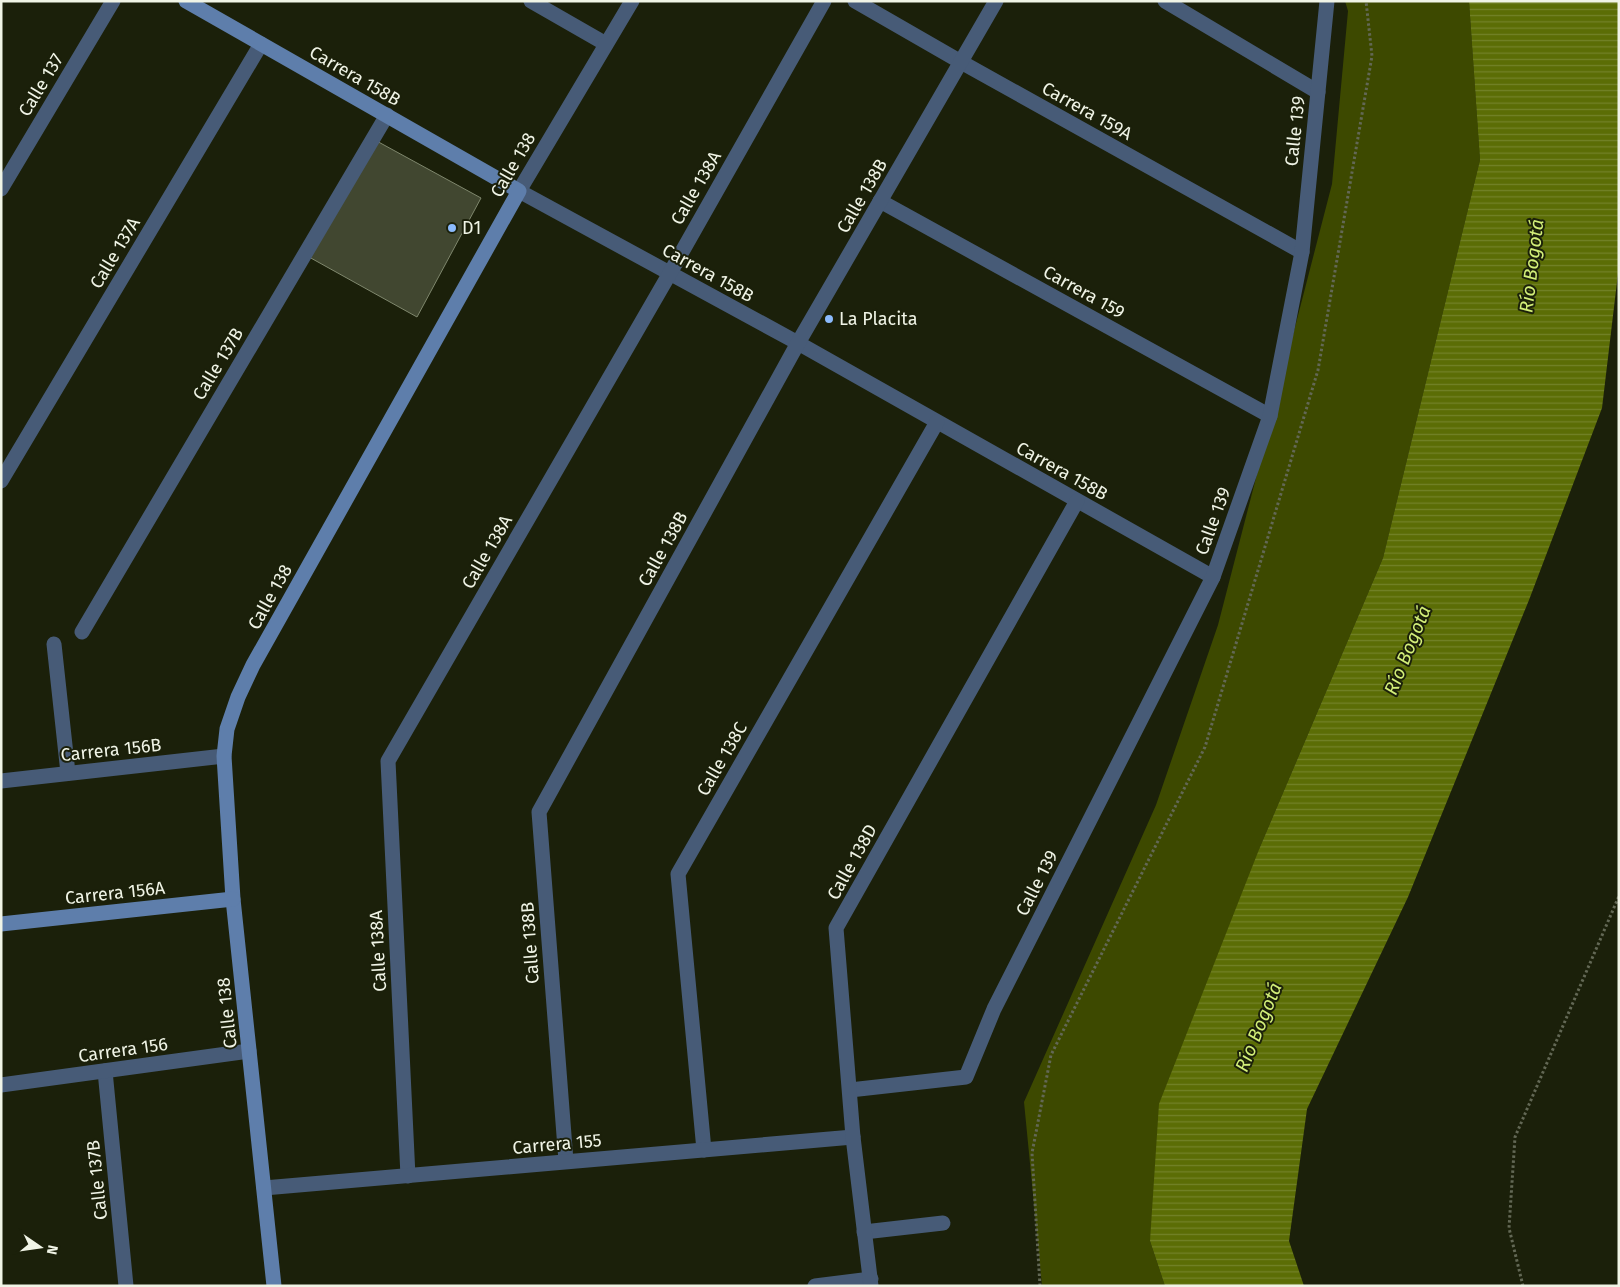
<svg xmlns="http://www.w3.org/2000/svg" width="1620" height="1287" viewBox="0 0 1620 1287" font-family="'Fira Sans',sans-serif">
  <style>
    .green { fill: #3d4900 }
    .water { fill: url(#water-rules) }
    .building { fill: #414730; stroke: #7f876d }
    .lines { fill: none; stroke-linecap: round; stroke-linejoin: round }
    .path { stroke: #636855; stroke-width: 3; stroke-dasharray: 2.5 2.5; stroke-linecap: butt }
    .street { stroke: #475b77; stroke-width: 15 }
    .secondary { stroke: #5e7eab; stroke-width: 15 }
    .poi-dot { fill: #8bbafc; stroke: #1b200a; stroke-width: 2 }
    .labels { text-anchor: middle; stroke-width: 4; stroke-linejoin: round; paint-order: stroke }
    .street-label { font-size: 18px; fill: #f0f4e6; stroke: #1b200a }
    .poi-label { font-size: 18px; fill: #f0f4e6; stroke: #1b200a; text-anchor: start }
    .water-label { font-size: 19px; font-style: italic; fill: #d3ef79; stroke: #1b200a }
  </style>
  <defs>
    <pattern id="water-rules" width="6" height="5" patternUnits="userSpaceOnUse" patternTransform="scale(1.25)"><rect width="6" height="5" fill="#5b6d05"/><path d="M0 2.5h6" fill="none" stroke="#738229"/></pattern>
  </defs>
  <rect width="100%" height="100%" fill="#1b200a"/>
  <polygon class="green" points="1345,1 1469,1 1480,160 1383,558 1260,847 1150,1241 1165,1286 1042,1286 1024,1102 1156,805 1218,625 1332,184 1348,11"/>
  <polygon class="water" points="1469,1 1619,1 1619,265 1602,408 1529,600 1408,897 1307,1109 1289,1241 1304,1286 1165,1286 1150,1241 1159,1104 1260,847 1383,558 1480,160"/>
  <polygon class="building" points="373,139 481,198 417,317 309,257"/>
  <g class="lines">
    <g class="path">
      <polyline points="1040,1286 1032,1153 1051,1055 1205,747 1318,370 1372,56 1366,1"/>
      <polyline points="1523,1286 1509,1228 1515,1137 1619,896"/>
    </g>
    <g class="street">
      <polyline points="531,1 606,44"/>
      <polyline points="632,1 519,191 798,343 1213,577"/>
      <polyline points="855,1 961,62 1302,252"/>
      <polyline points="1165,1 1318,92"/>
      <polyline points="1,189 113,1"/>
      <polyline points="880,201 1270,416"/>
      <polyline points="1,481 261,44"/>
      <polyline points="82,632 387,115"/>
      <polyline points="54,644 68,773"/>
      <polyline points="1,781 224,756"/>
      <polyline points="105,1071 126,1286"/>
      <polyline points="1,1085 249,1051"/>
      <polyline points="850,1090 966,1077 994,1009 1213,577 1270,416 1302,252 1327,1"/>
      <polyline points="704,1150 678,874 937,422"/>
      <polyline points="566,1161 539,812 798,343 996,1"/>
      <polyline points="408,1176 388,761 670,273 824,1"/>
      <polyline points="264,1188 853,1137"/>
      <polyline points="864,1232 943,1223"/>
      <polyline points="815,1286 871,1279"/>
      <polyline points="871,1286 853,1137 836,928 1077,501"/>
    </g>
    <g class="secondary">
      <polyline points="186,1 519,191 253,665 238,697 227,729 224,756 233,899 274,1286"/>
      <polyline points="1,924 233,899"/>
    </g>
  </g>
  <g class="poi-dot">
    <circle cx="452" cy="228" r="5"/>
    <circle cx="829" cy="319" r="5"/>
  </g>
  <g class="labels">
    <g class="street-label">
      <text transform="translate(355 76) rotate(30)" y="6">Carrera 158B</text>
      <text transform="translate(41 85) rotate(-59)" y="6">Calle 137</text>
      <text transform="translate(1087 111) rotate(29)" y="6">Carrera 159A</text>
      <text transform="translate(1295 131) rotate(-84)" y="6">Calle 139</text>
      <text transform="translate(513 165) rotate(-60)" y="6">Calle 138</text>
      <text transform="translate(696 188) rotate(-60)" y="6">Calle 138A</text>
      <text transform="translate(862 196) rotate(-60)" y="6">Calle 138B</text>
      <text transform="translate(115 253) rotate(-59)" y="6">Calle 137A</text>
      <text transform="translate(708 273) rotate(29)" y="6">Carrera 158B</text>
      <text transform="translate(1084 292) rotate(29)" y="6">Carrera 159</text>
      <text transform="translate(218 364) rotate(-59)" y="6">Calle 137B</text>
      <text transform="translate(1062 471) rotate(29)" y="6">Carrera 158B</text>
      <text transform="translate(1213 521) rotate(-70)" y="6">Calle 139</text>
      <text transform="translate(663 549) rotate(-61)" y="6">Calle 138B</text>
      <text transform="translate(487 552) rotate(-60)" y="6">Calle 138A</text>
      <text transform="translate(270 597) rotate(-61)" y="6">Calle 138</text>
      <text transform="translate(111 750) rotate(-6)" y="6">Carrera 156B</text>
      <text transform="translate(722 759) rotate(-60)" y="6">Calle 138C</text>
      <text transform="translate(852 862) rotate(-61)" y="6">Calle 138D</text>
      <text transform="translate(1037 883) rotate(-63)" y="6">Calle 139</text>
      <text transform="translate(115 893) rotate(-6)" y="6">Carrera 156A</text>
      <text transform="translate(530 943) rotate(-94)" y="6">Calle 138B</text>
      <text transform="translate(378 951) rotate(-93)" y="6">Calle 138A</text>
      <text transform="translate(227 1013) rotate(-96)" y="6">Calle 138</text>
      <text transform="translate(123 1050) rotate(-8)" y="6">Carrera 156</text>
      <text transform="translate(557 1144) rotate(-5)" y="6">Carrera 155</text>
      <text transform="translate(97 1180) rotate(-96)" y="6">Calle 137B</text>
    </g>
    <g class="poi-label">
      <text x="462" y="234">D1</text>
      <text x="839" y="325">La Placita</text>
    </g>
    <g class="water-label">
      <text transform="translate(1531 266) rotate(-83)" y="7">Río Bogotá</text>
      <text transform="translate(1407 650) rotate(-68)" y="7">Río Bogotá</text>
      <text transform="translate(1258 1027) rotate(-68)" y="7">Río Bogotá</text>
    </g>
  </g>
  <rect width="1620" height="1287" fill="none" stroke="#f0f4e6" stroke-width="5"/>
  <g transform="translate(40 1247) rotate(103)" stroke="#1b200a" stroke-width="4" paint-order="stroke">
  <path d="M0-4L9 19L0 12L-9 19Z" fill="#f0f4e6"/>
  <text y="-8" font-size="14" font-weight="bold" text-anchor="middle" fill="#f0f4e6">N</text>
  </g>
</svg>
